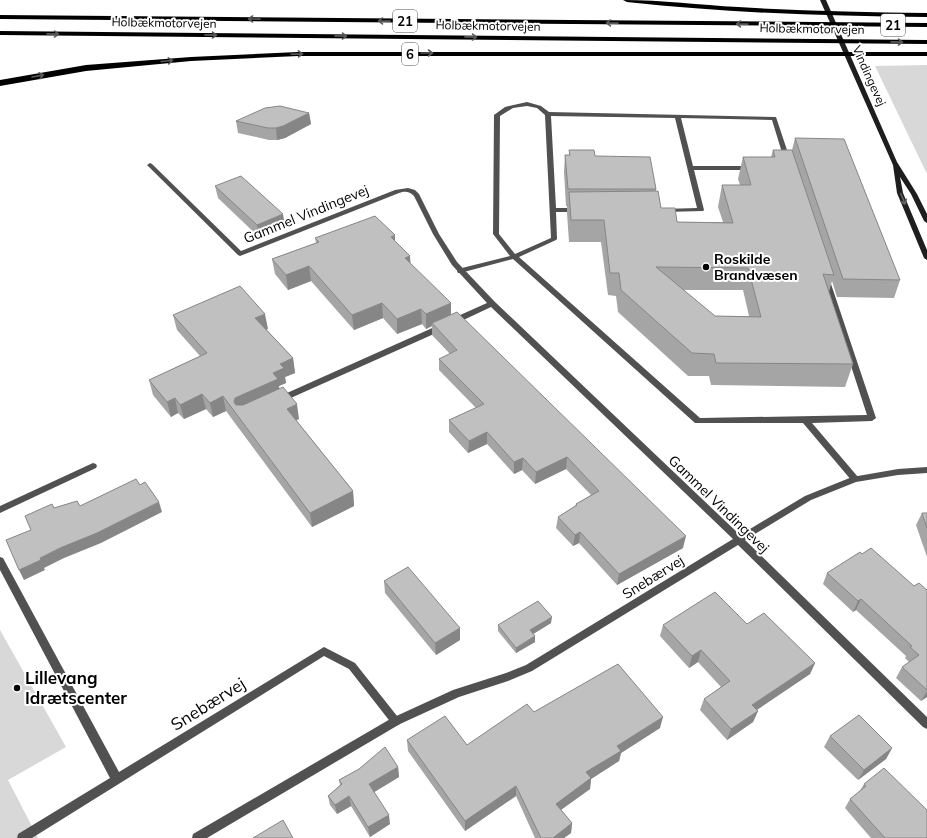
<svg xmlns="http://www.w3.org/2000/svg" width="927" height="838" viewBox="0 0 927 838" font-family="Mulish,sans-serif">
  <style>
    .green { fill: #d8d8d8 }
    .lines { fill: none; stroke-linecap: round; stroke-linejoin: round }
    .lane { fill: #515151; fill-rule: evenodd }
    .street { fill: #515151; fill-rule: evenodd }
    .secondary { fill: #1e1e1e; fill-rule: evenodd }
    .highway { fill: #000; fill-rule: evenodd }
    .wall { fill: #a5a5a5; fill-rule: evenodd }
    .shaded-wall { fill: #868686 }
    .building { fill: #c0c0c0; stroke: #868686; fill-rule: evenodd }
    .oneway { stroke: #595959 }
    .oneway2 { stroke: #626262 }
    .poi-dot { fill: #000; stroke: #fff; stroke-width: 1.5 }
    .labels { text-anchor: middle; stroke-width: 4; stroke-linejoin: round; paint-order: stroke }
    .far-street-label { font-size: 12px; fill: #000; stroke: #fff }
    .shield { fill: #fff; stroke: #4c4c4c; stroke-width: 1 }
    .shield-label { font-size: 13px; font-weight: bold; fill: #000 }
    .street-label { font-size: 14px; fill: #000; stroke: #fff }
    .poi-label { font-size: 14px; font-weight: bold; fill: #000; stroke: #fff; text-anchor: start }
    .near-poi-label { font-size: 17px; font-weight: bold; fill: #000; stroke: #fff; text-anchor: start }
    .near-street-label { font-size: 17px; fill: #000; stroke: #fff }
  </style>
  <rect width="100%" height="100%" fill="#fff"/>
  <g class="green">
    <polygon points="927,65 927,174 875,66"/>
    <polygon points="0,630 66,747 8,780 38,838 0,838"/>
  </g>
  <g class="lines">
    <g class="lane">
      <path d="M527,102L541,106L549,112L776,117L790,159L789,160L787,161L784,159L772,120L681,118L693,166H750L753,168L750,170H694L704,210L703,211L665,212L662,210L663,209L697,208L675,118L551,116L556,208H577L580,210L577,212H556L557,239L556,240L519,257L700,418L867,415L823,280L827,278H829L876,418L872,421L812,423L858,477L859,479L858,481H852L803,423H695L513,259L460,273H458L457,271L458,269L510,256L493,234L494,115L505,107ZM527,106L537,108L545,115L551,238L515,254L499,234L500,116L513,108Z"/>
      <polygon points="93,463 96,464 97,466 96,468 0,513 0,506"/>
      <polygon points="0,557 3,558 119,772 324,647 355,663 401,721 400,724 396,726 392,724 349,669 324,656 32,838 17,838 18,834 110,778 0,570"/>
    </g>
    <g class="street">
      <path d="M150,163L152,164L241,251L395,190L408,188L415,190L419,194L439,234L457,262L495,302L740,535L805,496L852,477L898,469L927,467V473L898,475L856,482L811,500L745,540L927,717V729L923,727L738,545L532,671L508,681L459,697L400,724L207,838H192L193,834L392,718L453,690L506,673L526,665L733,539L491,307L455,324H449L448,322L449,320L487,303L452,265L433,234L414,196C409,191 405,191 399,193L240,256L238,255L148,166L147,165Z"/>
      <polygon points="439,325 445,325 446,327 445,329 284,401 281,402 277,399 278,397"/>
    </g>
    <polygon class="secondary" points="820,0 826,0 897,162 917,194 927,214 927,223 924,221 911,194 900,177 903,193 927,250 927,260 924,258 897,193 893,165"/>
    <g class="highway">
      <path d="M623,0C662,0 700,5 738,7C801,11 864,12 927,13V17C827,16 727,13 627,2Z"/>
      <polygon points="0,15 927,23 927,27 0,19"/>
      <polygon points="0,31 927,40 927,44 0,35"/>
      <polygon points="298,52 927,52 927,56 298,56 191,61 86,71 0,86 0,80 86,65 191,57"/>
    </g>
  </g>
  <g class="wall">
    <polygon points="309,113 311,124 285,138 277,140 269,140 238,133 236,121"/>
    <path d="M795,138L900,280L894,298L837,297L832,281L829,292L853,364L845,387L711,385L709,376H688L618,312L616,296L608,295L601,242H569L567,213V206H566L564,172L565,155H569V150L595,156L656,189V191L661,208L677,222H723L718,207L722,185H740L738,179L743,157H771L773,150H792ZM683,290H743L749,316H715Z"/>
    <polygon points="215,186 285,226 259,237 218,198"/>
    <polygon points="315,238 395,241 410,256 410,263 451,315 683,548 617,585 579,543 573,546 556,528 558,517 575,506 576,504 591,495 566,469 535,484 522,470 514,474 487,444 468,453 449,432 449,420 476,408 439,370 439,359 450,354 432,335 432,326 426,329 422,324 397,334 383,318 354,330 311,281 288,290 275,274 272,259 316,243"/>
    <polygon points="173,315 268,329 266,329 293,358 295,373 285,377 286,383 279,386 279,388 299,419 296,420 353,491 354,506 312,527 226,411 213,417 206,409 184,419 178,413 171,417 153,395 149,380 200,356 177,330"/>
    <polygon points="922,513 927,513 927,557 916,525"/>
    <polygon points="862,554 914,586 927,590 927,697 921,701 896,678 902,667 909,662 905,658 906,656 856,610 853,612 823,584 827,573"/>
    <polygon points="384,581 460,640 436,655 385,593"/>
    <polygon points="551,623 533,634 535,642 516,653 498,631 498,625"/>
    <polygon points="747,624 815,663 810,674 756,710 758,711 753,722 727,740 700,710 704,699 721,687 698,662 689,668 660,636 663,625"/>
    <polygon points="660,728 621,753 619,761 591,779 590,789 561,810 572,823 571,833 564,838 535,838 516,796 465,831 408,751 407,740 467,745"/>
    <polygon points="830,736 892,748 886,759 858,780 824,747"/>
    <polygon points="398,767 399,777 374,792 390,824 370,837 351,806 337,814 330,805 328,796 340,785 339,780"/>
    <polygon points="864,784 927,838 871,838 845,808 850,799 859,792"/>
  </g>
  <g class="shaded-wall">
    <polygon points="309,113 311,124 285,138 277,140 276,128"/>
    <polygon points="283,214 285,226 259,237 257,225"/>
    <polygon points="395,235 395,249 391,237"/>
    <polygon points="410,256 411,270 405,258"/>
    <polygon points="309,266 311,281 288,290 286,275"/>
    <polygon points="382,303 383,318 354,330 352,315"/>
    <polygon points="451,303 451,318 432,323 432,326 426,329 426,314"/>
    <polygon points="421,309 422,324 397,334 397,319"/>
    <polygon points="265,314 268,329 258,333 255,318"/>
    <polygon points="293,358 295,373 285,377 286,383 279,386 280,394 238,413 234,402 235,398 273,373 280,364"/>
    <polygon points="202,394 206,409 184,419 180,405"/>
    <polygon points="223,396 226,411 213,417 210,403"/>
    <polygon points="175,398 178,413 171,417 167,402"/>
    <polygon points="297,404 299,419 289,423 287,409"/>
    <polygon points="487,432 487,444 468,453 469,441"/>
    <polygon points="567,457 566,469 535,484 536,472"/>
    <polygon points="523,458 522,470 514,474 514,462"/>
    <polygon points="353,491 354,506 312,527 310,513"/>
    <polygon points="159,502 162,512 101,543 64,558 44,568 45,570 24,580 19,570 40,558 60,548"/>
    <polygon points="580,532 579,543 573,546 575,535"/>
    <polygon points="686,536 683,548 617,585 619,574"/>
    <polygon points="861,599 856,610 853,612 858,601"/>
    <polygon points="552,617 551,623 530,636 530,630"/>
    <polygon points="460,628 460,640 436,655 435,643"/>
    <polygon points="535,636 535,642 516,653 516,648"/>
    <polygon points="701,650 698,662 689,668 692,656"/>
    <polygon points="815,663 810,674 748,716 752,705"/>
    <polygon points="927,691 927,697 921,701"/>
    <polygon points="758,711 753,722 727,740 731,729"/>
    <polygon points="663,717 660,728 621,753 619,761 591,779 590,789 555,814 556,804 586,772 617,746"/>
    <polygon points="892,748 886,759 858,780 864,770"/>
    <polygon points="398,767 399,777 371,794 369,784"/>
    <polygon points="516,786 516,796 465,831 465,821"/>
    <polygon points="349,796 351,806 337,814 335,805"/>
    <polygon points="389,815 390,824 370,837 368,827"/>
    <polygon points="572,823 571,833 564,838 553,838"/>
  </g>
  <g class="building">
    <polygon points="280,106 309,113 283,126 276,128 268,128 236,121 265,108"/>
    <polygon points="795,138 844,139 900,280 843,279"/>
    <polygon points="569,150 594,150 595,156 650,157 656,189 568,189 565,155 570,155"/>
    <path d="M773,150H792L834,275L823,274L853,364L716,363L714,354L692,353L621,290L619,273H610L604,220H571L569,192L658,191L661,208H675L677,222L733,223L722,185H751L743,157H775ZM656,267L748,268L761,317L715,316Z"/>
    <polygon points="241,176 283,214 257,225 215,186"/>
    <polygon points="375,216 395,235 391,237 410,256 405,258 451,303 426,314 421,309 397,319 382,303 352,315 309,266 286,275 272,259 319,242 315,238"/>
    <polygon points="240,286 265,314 255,318 293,358 280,364 284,368 273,373 278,379 235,398 234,402 236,405 243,405 283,387 297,404 287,409 353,491 310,513 223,396 210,403 202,394 180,405 175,398 167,402 149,380 207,353 173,315"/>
    <polygon points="457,312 686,536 619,574 580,532 575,535 558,517 577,505 576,504 599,491 567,457 536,472 523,458 514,462 487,432 469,441 449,420 484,404 439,359 457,350 432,323"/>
    <polygon points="136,479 140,485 145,482 159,502 97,533 60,548 40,558 41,560 19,570 6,540 31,530 25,516 52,504 54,508 77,501 80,506"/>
    <polygon points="922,513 927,513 927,528"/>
    <polygon points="871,548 914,586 919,583 927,590 927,690 902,667 919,655 910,647 912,646 861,599 858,601 827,573 860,552 862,554"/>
    <polygon points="408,567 460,628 435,643 384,581"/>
    <polygon points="715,592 747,624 764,613 815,663 752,705 758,711 731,729 704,699 730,681 701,650 692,656 663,625"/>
    <polygon points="538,601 552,617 530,630 535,636 516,648 498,625"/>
    <polygon points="618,664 663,717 617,746 621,751 586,772 591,778 556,804 572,823 553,838 541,838 516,786 465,821 407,740 445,716 467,745 527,704 534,712"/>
    <polygon points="859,715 892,748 864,770 830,736"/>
    <polygon points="385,747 398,767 369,784 389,815 368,827 349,796 335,805 328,796 342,784 339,780 359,769"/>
    <polygon points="884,768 927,810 927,838 885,838 850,799 866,786 864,784"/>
    <polygon points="283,820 293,838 253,838"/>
  </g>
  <defs><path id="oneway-shaft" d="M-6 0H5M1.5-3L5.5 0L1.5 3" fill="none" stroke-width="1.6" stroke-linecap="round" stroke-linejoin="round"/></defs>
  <g class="oneway">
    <use href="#oneway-shaft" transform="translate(254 19) rotate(-179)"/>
    <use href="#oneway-shaft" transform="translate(384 21) rotate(-179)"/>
    <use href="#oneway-shaft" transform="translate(612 23) rotate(-179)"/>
    <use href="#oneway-shaft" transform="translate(742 24) rotate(-179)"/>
    <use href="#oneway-shaft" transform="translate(53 34) rotate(1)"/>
    <use href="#oneway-shaft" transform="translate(211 35) rotate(1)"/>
    <use href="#oneway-shaft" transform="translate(341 36) rotate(1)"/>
    <use href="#oneway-shaft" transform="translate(471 37) rotate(1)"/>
    <use href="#oneway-shaft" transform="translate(897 42) rotate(1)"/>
    <use href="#oneway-shaft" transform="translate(427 53)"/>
    <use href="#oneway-shaft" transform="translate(297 54) rotate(-2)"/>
    <use href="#oneway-shaft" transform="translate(167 61) rotate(-5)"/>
    <use href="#oneway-shaft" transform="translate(38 76) rotate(-10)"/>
  </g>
  <use class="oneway2" href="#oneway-shaft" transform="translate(903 199) rotate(68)"/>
  <g class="poi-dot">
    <circle cx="706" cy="267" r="4"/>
    <circle cx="17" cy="688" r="4"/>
  </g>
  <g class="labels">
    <g class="far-street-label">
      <text transform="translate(164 23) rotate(1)" y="4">Holbækmotorvejen</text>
      <text transform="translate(488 26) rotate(1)" y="4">Holbækmotorvejen</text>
      <text transform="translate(812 29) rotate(1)" y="4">Holbækmotorvejen</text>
      <text transform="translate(869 76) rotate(66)" y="4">Vindingevej</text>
    </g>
    <g class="shield">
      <rect x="393" y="10" width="24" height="22" rx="3"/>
      <rect x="881" y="14" width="24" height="22" rx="3"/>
      <rect x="402" y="43" width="16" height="22" rx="3"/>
    </g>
    <g class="shield-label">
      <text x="405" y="26">21</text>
      <text x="893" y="30">21</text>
      <text x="410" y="59">6</text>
    </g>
    <g class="street-label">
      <text transform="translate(306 214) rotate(-22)" y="5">Gammel Vindingevej</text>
      <text transform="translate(719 504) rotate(44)" y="5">Gammel Vindingevej</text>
      <text transform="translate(653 577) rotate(-32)" y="5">Snebærvej</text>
    </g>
    <g class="poi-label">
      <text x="714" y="264">Roskilde<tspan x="714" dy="16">Brandvæsen</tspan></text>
    </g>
    <g class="near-poi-label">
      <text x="25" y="684">Lillevang<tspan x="25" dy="20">Idrætscenter</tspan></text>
    </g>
    <g class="near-street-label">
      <text transform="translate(208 704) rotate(-32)" y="6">Snebærvej</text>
    </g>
  </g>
</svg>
